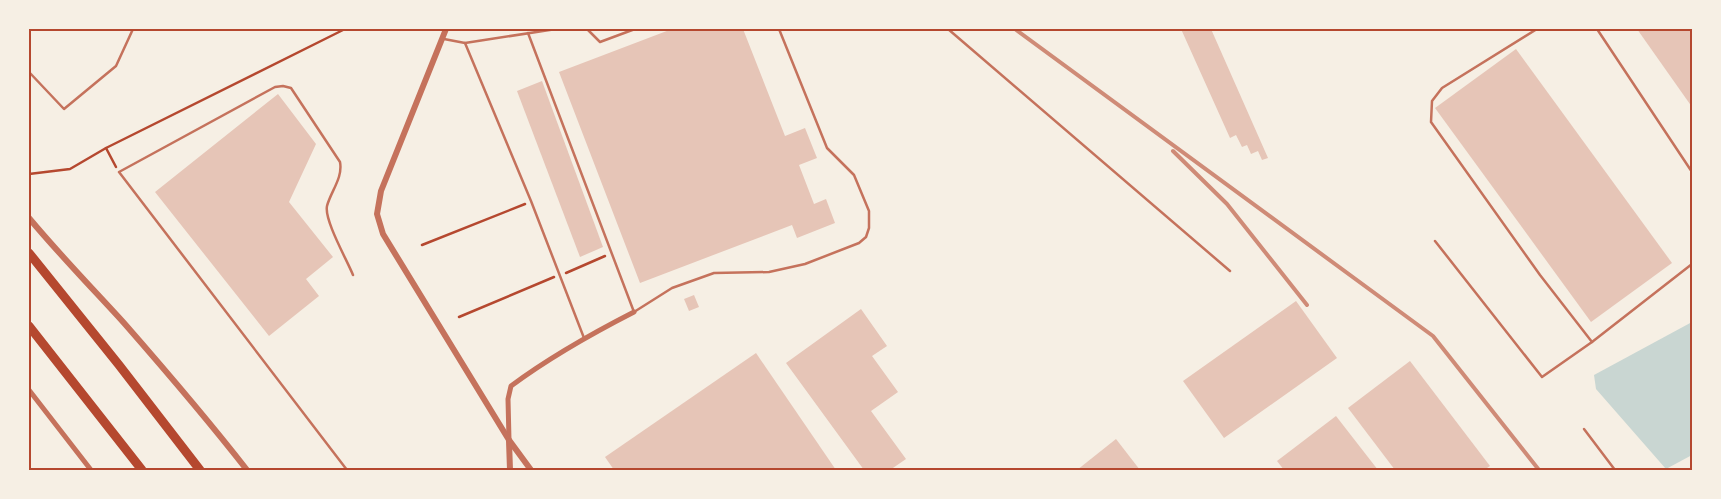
<svg xmlns="http://www.w3.org/2000/svg" width="1721" height="499" viewBox="0 0 1721 499" font-family="Lato,sans-serif">
  <style>
    .water { fill: #c9d6d2 }
    .building { fill: #e6c5b7 }
    .lines { fill: none; stroke-linecap: round; stroke-linejoin: round }
    .path { stroke: #b5482f; stroke-width: 2.5 }
    .service { stroke: #c5725c; stroke-width: 2.5 }
    .minor { stroke: #c5725c; stroke-width: 5 }
    .tertiary { stroke: #c5725c; stroke-width: 6 }
    .trunk { stroke: #b5482f; stroke-width: 9 }
    .rail { stroke: #cf8b77; stroke-width: 4 }
    .neatline { fill: none; stroke: #b5482f; stroke-width: 2 }
  </style>
  <rect width="100%" height="100%" fill="#f6efe4"/>
  <polygon class="water" points="1692,322 1692,455 1666,469 1596,389 1594,375"/>
  <g class="building">
    <polygon points="672,29 743,29 785,136 805,128 817,158 799,165 814,204 826,199 835,223 797,238 792,225 640,283 559,72"/>
    <polygon points="1181,29 1211,29 1268,158 1262,160 1258,151 1251,154 1247,145 1242,147 1236,135 1230,138"/>
    <polygon points="1637,29 1692,29 1692,107"/>
    <polygon points="1516,49 1672,263 1591,322 1435,108"/>
    <polygon points="542,81 603,247 580,257 517,91"/>
    <polygon points="278,94 316,144 289,202 333,257 306,279 319,296 269,336 155,192"/>
    <polygon points="694,295 699,307 689,311 684,299"/>
    <polygon points="1296,301 1337,358 1224,438 1183,381"/>
    <polygon points="861,309 887,346 872,356 898,392 871,411 906,459 890,470 864,470 786,363"/>
    <polygon points="756,353 836,470 614,470 605,457"/>
    <polygon points="1410,361 1490,466 1484,470 1395,470 1348,408"/>
    <polygon points="1336,416 1378,470 1284,470 1277,461"/>
    <polygon points="1116,439 1140,470 1077,470"/>
  </g>
  <g class="lines">
    <g class="path">
      <polyline points="106,148 116,167"/>
      <polyline points="29,174 70,169 106,148 345,29"/>
      <polyline points="422,245 525,204"/>
      <polyline points="566,273 605,256"/>
      <polyline points="459,317 554,277"/>
    </g>
    <g class="service">
      <polyline points="587,29 600,42 635,29"/>
      <polyline points="948,29 1230,271"/>
      <polyline points="1537,29 1442,88 1432,101 1431,122 1540,275 1592,342 1692,264"/>
      <polyline points="1597,29 1692,172"/>
      <polyline points="528,33 634,312 672,288 714,273 769,272 805,264 859,243 866,237 869,228 869,211 854,175 827,148 779,29"/>
      <polyline points="444,39 465,43 556,29"/>
      <polyline points="465,43 531,201 584,338"/>
      <polyline points="29,72 64,109 116,66 133,29"/>
      <polyline points="1435,241 1542,377 1592,342"/>
      <polyline points="1584,429 1615,470"/>
      <path d="M347,470L119,172L275,87L283,86L291,88L340,162C343,178 331,191 327,206C324,220 347,260 353,275"/>
    </g>
    <g class="minor">
      <polyline points="29,390 91,470"/>
      <path d="M509,440L508,399L511,386C550,357 591,334 634,312"/>
    </g>
    <g class="tertiary">
      <polyline points="446,29 381,191 377,214 383,234 509,440 531,470"/>
      <path d="M29,218C59,254 92,288 124,323C166,371 208,420 247,470"/>
      <polyline points="509,441 510,470"/>
    </g>
    <g class="trunk">
      <polyline points="29,253 119,365 200,470"/>
      <polyline points="29,326 142,470"/>
    </g>
    <g class="rail">
      <polyline points="1015,29 1433,336 1539,470"/>
      <polyline points="1173,151 1227,204 1307,305"/>
    </g>
  </g>
  <rect width="1721" height="499" fill="none" stroke="#f6efe4" stroke-width="60"/>
  <rect x="30" y="30" width="1661" height="439" class="neatline"/>
</svg>
